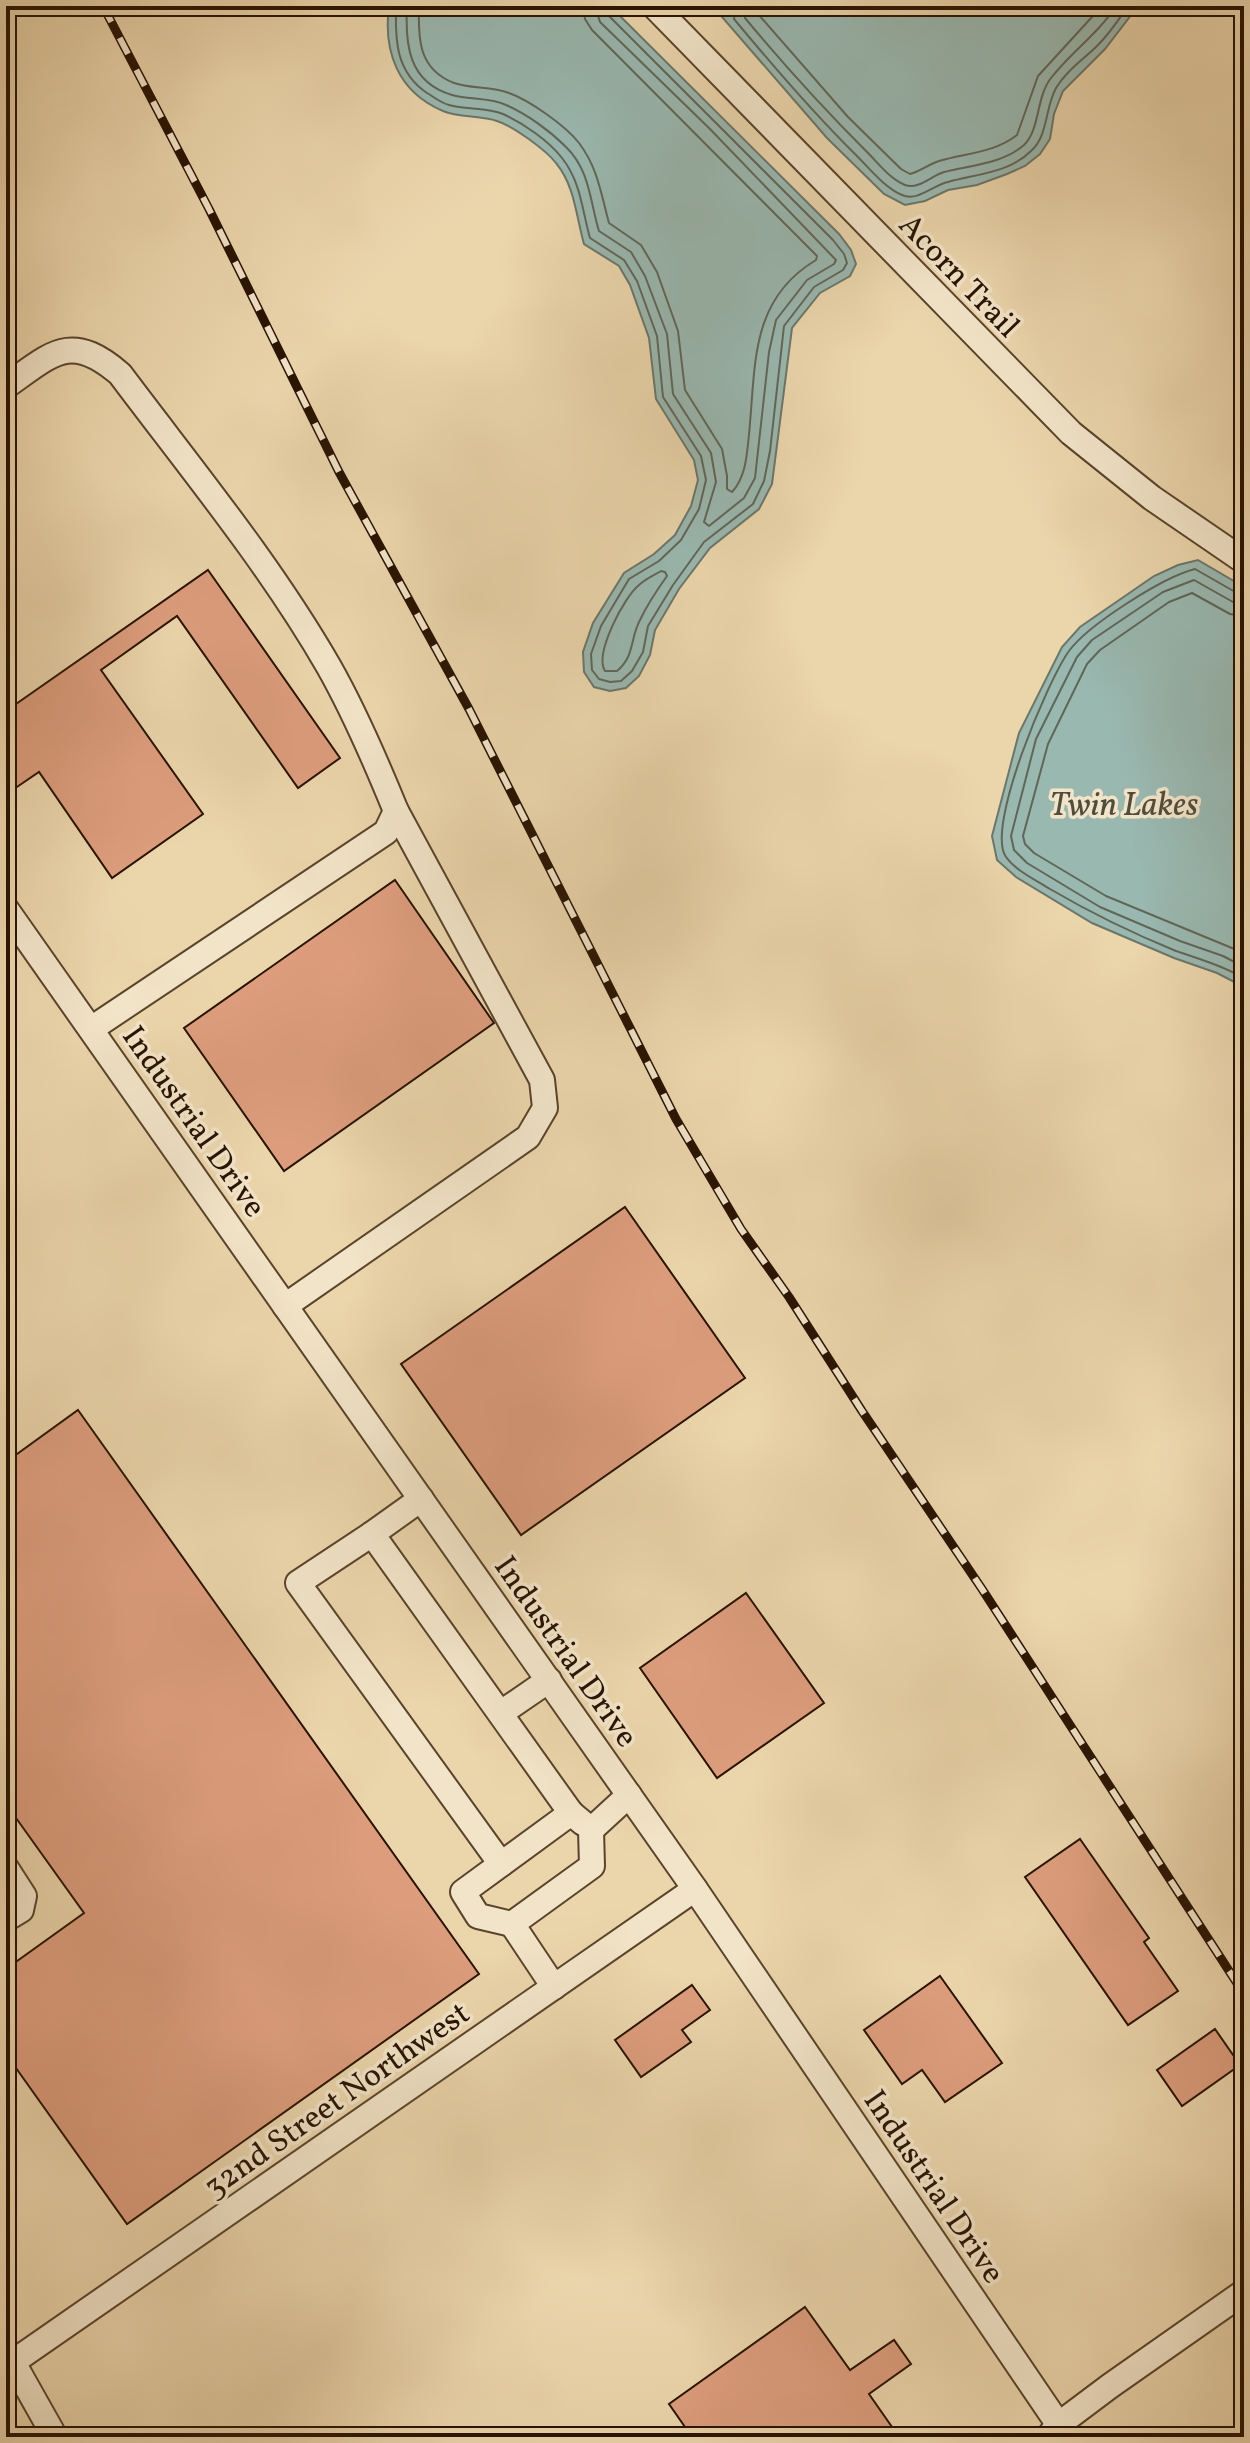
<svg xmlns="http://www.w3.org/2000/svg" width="1250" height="2443" viewBox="0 0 1250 2443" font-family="Vollkorn,serif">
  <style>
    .water { fill: #99b8b0; stroke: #6c766a; stroke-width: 2 }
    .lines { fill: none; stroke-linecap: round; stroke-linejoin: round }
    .shore { stroke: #606658; stroke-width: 2 }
    .building { fill: #dd9d7d; stroke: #281300; stroke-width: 2 }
    .minor-casing { stroke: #59442b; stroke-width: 28 }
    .minor { stroke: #f2e4c8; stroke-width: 24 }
    .rail-casing { stroke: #281300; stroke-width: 9 }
    .rail { stroke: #f2e4c8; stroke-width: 6; stroke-dasharray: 18; stroke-linecap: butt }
    .labels { text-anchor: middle; stroke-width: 7; stroke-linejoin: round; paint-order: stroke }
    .street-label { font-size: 32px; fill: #281300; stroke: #f2e4c8 }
    .water-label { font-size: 34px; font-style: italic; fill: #504d3e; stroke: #f2e4c8 }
  </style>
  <rect width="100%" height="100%" fill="#ebd5ab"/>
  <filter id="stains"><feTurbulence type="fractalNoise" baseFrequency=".0025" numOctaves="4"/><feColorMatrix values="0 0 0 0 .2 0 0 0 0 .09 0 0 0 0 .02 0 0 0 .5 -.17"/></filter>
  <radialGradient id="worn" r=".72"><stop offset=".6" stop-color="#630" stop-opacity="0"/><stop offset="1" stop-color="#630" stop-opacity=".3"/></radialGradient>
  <g class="water">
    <path d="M389,6H610L839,234L851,250L856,264L850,276L820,293L792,328L772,484L759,509L710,548L679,589L655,630L650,655L639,676L626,688L610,691L594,687L584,672L583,652L593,623L624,573L654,554L675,535L691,506L698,480L694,460L656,399L649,338L630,285L619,266L584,244C576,216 575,186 556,163C546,150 513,126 497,121C480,115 459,118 443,111C398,92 383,52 389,6Z"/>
    <polygon points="729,6 1138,6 1105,49 1063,91 1054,114 1050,139 1040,154 1025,166 1007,174 977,185 948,190 925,201 905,205 884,194 827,138 722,17"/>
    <polygon points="1198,560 1244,587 1244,987 1217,973 1174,958 1092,923 1016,877 997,860 992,836 1019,733 1062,647 1080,627 1154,576 1178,565"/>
  </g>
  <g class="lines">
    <g class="shore">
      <path d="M396,6C395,41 396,72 427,93C434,97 441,103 449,105C466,110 487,107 503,114C523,123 549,141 562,158C581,182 582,210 590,238L624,260L637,281L657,336L663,397L701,456L706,480L699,509L681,540L659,561L629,579L601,626L591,654L592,670L599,679L610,682L621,681L632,671L643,652L648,626L673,585L704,542L753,504L764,481L770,451L784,326L814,287L843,270L847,263L844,254L833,240L608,15L605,6"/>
      <path d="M407,6C405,44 408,82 452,95C469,100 490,97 506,105C527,114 550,131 566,147C590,170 590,202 599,231L631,252L645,276L667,334L673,394L711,453L716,482L704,522L709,526L744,498L755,478L769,352L776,320L807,280L834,264L836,260L710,129L600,22L595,6"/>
      <path d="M419,6C418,38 418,69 454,83C471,89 491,86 509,93C529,100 566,126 579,143C598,168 601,194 609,223L641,245L657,272L678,331L685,390L722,449L727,476V489L732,492C746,477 747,454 749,434C756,366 749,300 816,260L817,256L592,30L585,19L583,6"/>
      <path d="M735,6L734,19C773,66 813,113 856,155C870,169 884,187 902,195C918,202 933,185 948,182C976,174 1010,173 1032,150C1048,135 1045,108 1056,88C1066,71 1084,59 1098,45C1110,33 1119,19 1128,6"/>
      <path d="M746,6L745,18C784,65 825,110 868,153C879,164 890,179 905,185C918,190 931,176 944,172C971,165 1002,164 1024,145C1040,130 1036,97 1051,78C1071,52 1098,34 1116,6"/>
      <path d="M758,6V14L848,117L901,169L910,174C921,171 929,164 939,161C966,153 994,153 1017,135L1038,76L1102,6"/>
      <path d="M661,571L665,572L667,576C657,590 647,605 640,620C630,638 635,656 617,671H605C594,654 624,597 639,585C645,579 654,575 661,571Z"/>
      <path d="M1244,594L1237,593L1195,569C1163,577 1088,625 1069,651C1048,680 985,828 1006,857C1016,871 1036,880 1050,889C1091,913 1132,933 1176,951C1200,959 1222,966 1244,978"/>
      <polyline points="1244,604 1233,602 1194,580 1163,592 1092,640 1077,657 1036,739 1011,836 1014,850 1027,863 1100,907 1180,941 1223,956 1244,967"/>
      <polyline points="1244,616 1230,614 1192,593 1169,602 1100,650 1087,664 1048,744 1023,836 1025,844 1034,853 1106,896 1244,953"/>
    </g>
  </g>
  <g class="building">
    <polygon points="208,570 340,758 298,788 177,616 101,670 203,814 112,878 39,772 14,789 6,778 6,711"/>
    <polygon points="395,880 494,1023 284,1171 184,1028"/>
    <polygon points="625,1207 745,1378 521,1535 401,1364"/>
    <polygon points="78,1410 479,1974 127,2224 6,2054 6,1969 84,1913 6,1804 6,1462"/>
    <polygon points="746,1593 824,1703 717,1778 640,1668"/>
    <polygon points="1080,1839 1149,1938 1144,1942 1178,1991 1128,2025 1025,1877"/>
    <polygon points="940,1976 1002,2063 945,2102 922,2070 902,2084 864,2030"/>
    <polygon points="692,1985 710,2010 682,2030 691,2042 641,2077 615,2040"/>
    <polygon points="1215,2029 1240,2065 1182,2106 1157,2070"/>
    <polygon points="805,2307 850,2370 894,2340 911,2364 869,2394 899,2437 692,2437 669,2404"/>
  </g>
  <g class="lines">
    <g class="minor-casing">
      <g id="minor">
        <polyline points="654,6 1071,433 1152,498 1244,561"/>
        <path d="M6,386C52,354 70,331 120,374C192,470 269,563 329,667C355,713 376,762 396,811L386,832L91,1029"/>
        <polyline points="6,909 695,1889 1067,2437"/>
        <polyline points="285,1306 528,1137 545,1108 542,1080 396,811"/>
        <polyline points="421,1499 372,1534 571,1813"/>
        <polyline points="372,1534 298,1583 501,1864"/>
        <polyline points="501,1713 549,1680"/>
        <polyline points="6,1868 24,1896 21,1910 6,1919"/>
        <polyline points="512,1924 478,1916 463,1892 571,1813 583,1823"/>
        <polyline points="554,1987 512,1924 592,1866 591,1830 629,1795"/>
        <polyline points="6,2350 55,2437"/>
        <polyline points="13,2362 695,1889"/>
        <polyline points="1050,2435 1058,2425 1110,2386 1244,2292"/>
      </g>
    </g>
    <use href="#minor" class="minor"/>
    <g class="rail-casing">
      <polyline id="rail" points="103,6 209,209 339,472 469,709 676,1119 741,1229 789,1297 862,1411 982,1589 1244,1994"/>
    </g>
    <use href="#rail" class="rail"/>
  </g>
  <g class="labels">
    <g class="street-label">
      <text transform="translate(960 275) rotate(46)" y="11">Acorn Trail</text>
      <text transform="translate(195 1121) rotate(55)" y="11">Industrial Drive</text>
      <text transform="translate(567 1651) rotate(55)" y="11">Industrial Drive</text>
      <text transform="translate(336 2099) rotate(-35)" y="11">32nd Street Northwest</text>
      <text transform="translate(935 2186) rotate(56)" y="11">Industrial Drive</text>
    </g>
    <g class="water-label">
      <text x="1124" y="815">Twin Lakes</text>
    </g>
  </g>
  <rect width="1250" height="2443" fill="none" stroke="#ebd5ab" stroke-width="32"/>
  <rect x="8" y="8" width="1234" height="2427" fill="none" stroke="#281300" stroke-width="4"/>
  <rect x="16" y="16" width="1218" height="2411" fill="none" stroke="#281300" stroke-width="2"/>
  <rect width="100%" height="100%" filter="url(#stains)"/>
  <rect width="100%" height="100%" fill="url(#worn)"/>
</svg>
